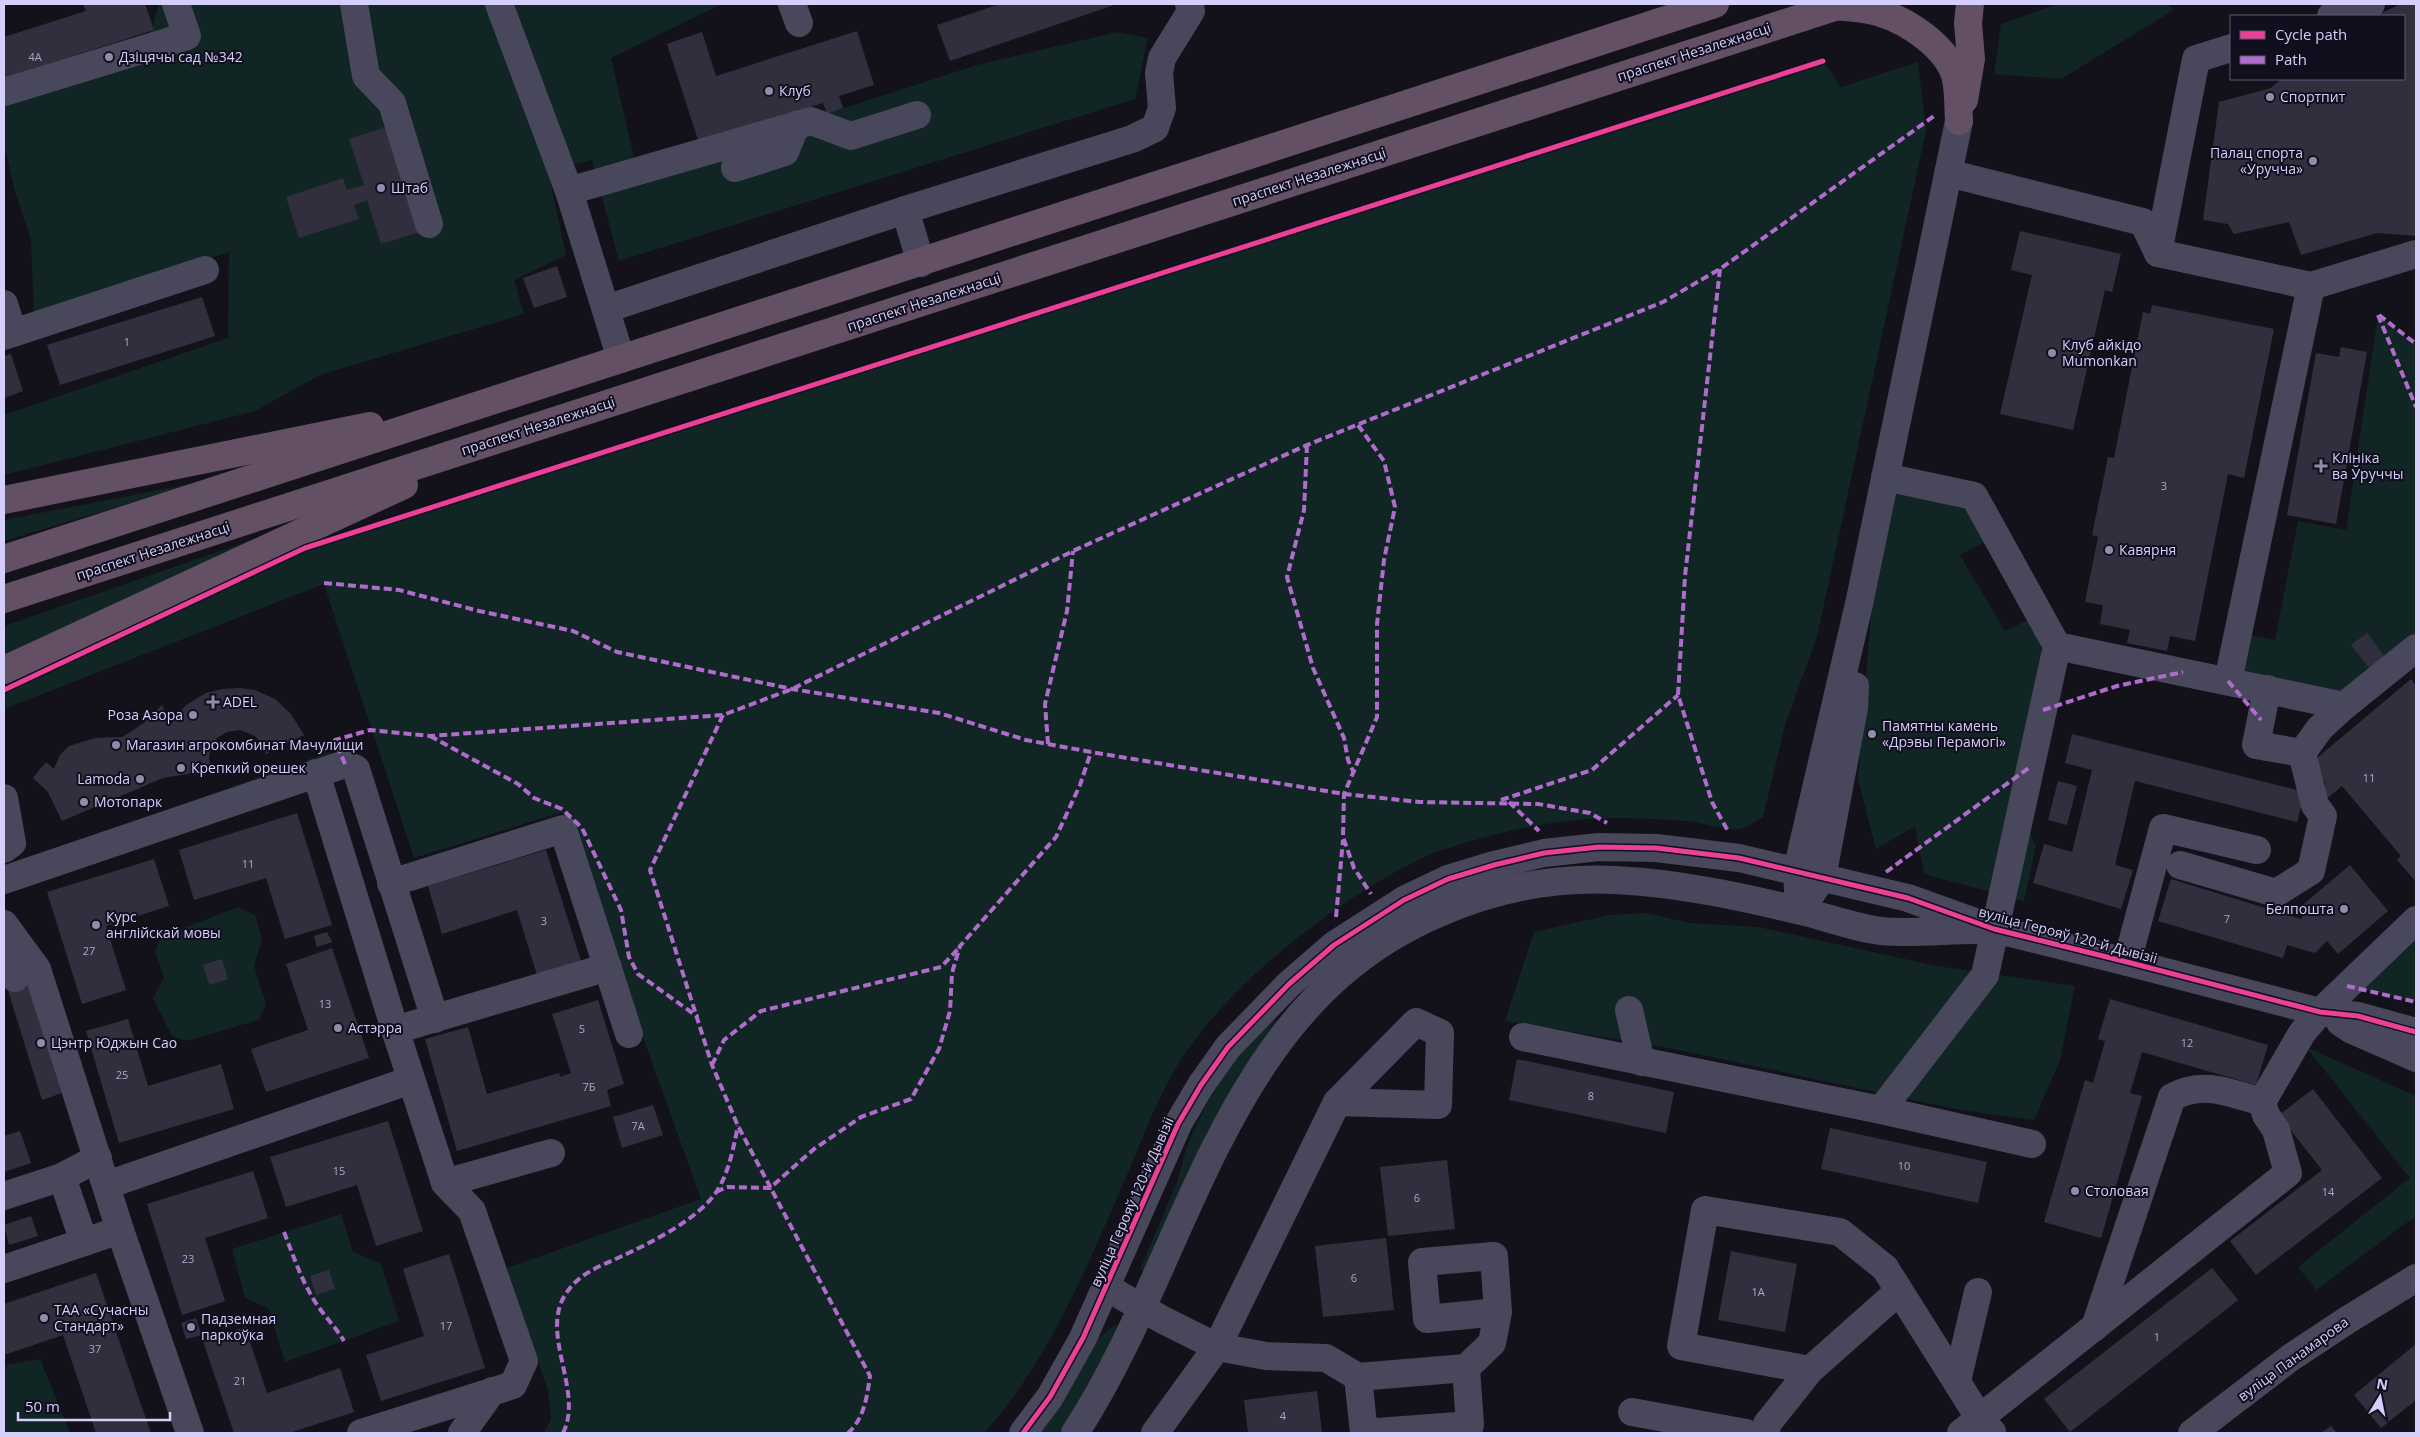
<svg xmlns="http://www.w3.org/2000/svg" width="2420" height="1437" viewBox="0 0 2420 1437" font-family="'Open Sans',sans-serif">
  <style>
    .green { fill: #112525 }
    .building { fill: #312f3d }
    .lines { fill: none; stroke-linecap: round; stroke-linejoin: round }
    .minor { stroke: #48475b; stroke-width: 28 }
    .highway { stroke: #645065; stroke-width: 28 }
    .quiet { stroke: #b06ccc; stroke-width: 4; stroke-dasharray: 8 4; stroke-linecap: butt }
    .cycleway-casing { stroke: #110e1e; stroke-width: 8 }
    .cycleway { stroke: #ea4096; stroke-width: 5 }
    .poi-dot { fill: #908dac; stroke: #110e1e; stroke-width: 2 }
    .labels { text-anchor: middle; stroke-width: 4; stroke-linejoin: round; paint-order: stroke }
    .number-label { font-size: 11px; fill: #aba7cc }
    .street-label { font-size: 14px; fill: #d4cffb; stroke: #110e1e }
    .poi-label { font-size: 14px; fill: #d4cffb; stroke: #110e1e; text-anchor: start }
  </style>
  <rect width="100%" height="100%" fill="#13121a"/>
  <g class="green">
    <polygon points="159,4 722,4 611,58 638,175 977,65 1117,32 1148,38 1135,99 619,261 592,160 548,171 566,255 514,280 524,314 320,375 255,411 4,475 4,415 228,338 229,252 34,315 31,239 15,192 4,144 4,103 142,64"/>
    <polygon points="2058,4 2168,4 2174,10 2061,79 1994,74 2001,24"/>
    <path d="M1823,61L1841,87L1918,62L1926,131L1817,637L1785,725L1763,817C1756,821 1747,828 1739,829C1722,830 1702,822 1685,821C1665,819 1644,819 1624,818C1571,817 1519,827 1468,842C1456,846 1443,849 1431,854C1343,894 1223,986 1174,1071C1155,1104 1142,1140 1127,1175C1089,1263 1048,1363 984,1433H544L551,1419L548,1390L507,1268L701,1199L562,812L414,858L324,584L4,709V690L305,548Z"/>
    <polygon points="2378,315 2416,344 2416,648 2344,706 2228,681 2238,633 2275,640 2298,521 2346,530"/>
    <polygon points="200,482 4,541 4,520"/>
    <polygon points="1894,487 1969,501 1988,540 1960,555 2005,631 2032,618 2044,659 2067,664 2029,830 2036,846 2024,901 1924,874 1915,826 1876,849 1858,779 1873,590"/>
    <polygon points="266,535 4,658 4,626"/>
    <polygon points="331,752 331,754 4,867"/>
    <polygon points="238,907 255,915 262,940 254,966 266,1004 259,1020 186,1041 172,1036 153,998 164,978 155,951 161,937"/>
    <polygon points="1647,913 1690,923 1758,927 1937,966 2075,986 2060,1060 2034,1120 1961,1110 1664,1047 1505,1021 1534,932 1609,915"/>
    <polygon points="2416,920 2416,1002 2347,986"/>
    <polygon points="1277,1021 1239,1075 1208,1130 1144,1274 1141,1267 1177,1182 1186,1149 1197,1123 1214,1091 1241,1052 1266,1023"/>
    <polygon points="2306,1047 2416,1096 2416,1216 2316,1290 2298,1267 2410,1178"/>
    <polygon points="341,1214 353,1252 381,1264 399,1321 285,1362 268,1308 245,1298 232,1249"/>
    <polygon points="1115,1325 1121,1328 1073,1414 1060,1433 1039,1433 1072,1385 1097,1339"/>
    <polygon points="40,1359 70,1433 4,1433 4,1365"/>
  </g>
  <g class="building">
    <polygon points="83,4 145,4 154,30 4,78 4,37 86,11"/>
    <polygon points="1000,4 1117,4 950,61 937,25"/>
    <polygon points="2400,4 2416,4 2416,236 2377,233 2301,255 2289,222 2234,234 2228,224 2203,220 2219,102 2271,88 2281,79 2404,79 2404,16 2376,16"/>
    <polygon points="857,31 874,85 839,96 843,108 827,114 823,103 699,143 667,44 702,32 716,76"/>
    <polygon points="386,127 420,232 381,244 367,200 354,205 359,219 299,238 286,197 343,178 347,190 364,185 349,139"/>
    <polygon points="2020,231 2121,254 2112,292 2105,290 2073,430 2000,414 2032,275 2011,270"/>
    <polygon points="557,266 567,297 534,308 523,278"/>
    <polygon points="202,297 215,336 60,385 47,345"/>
    <polygon points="2152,305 2274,329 2244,478 2228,474 2195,641 2170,636 2167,651 2127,643 2130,630 2100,624 2103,605 2085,602 2098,537 2092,535 2108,457 2114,458 2143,312 2150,314"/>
    <polygon points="2341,347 2367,352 2336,524 2287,515 2316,353 2339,357"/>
    <polygon points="11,354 23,391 4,398 4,356"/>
    <polygon points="2367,633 2385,657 2370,669 2351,645"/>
    <polygon points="2411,679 2416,686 2416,882 2397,860 2401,856 2342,786 2325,800 2318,791 2326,784 2311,763"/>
    <polygon points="240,688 255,690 275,699 291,714 304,735 266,754 264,747 255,736 240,730 227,732 217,738 211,749 209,758 211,770 163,778 62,821 48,792 33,778 46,762 54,769 60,755 69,746 95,738 122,737 144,723 162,705 171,724 186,705 206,693 222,689"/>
    <polygon points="2072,734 2305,792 2297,822 2135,781 2115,865 2133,870 2121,909 2033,883 2044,844 2072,852 2092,770 2065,763"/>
    <polygon points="2058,781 2077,786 2067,825 2048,820"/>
    <polygon points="297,813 332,925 285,939 266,878 194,900 179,850"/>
    <polygon points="546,850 581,961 537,975 517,910 442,934 428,886"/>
    <polygon points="154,859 169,906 106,926 126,990 82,1004 47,892"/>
    <polygon points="2350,865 2388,911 2338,954 2327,941 2315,953 2287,945 2283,958 2158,921 2171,879 2301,919 2304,914 2299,908"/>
    <polygon points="327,932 332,942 317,947 314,936"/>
    <polygon points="332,948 369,1058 266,1092 251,1049 308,1030 286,964"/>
    <polygon points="222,959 228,979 209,985 203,965"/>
    <polygon points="25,975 62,1093 42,1100 5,981"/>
    <polygon points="2110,999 2268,1045 2256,1085 2142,1052 2130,1093 2142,1096 2101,1238 2044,1222 2085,1080 2093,1083 2105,1041 2098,1039"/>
    <polygon points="598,1000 624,1084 607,1090 611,1106 457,1151 425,1039 468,1027 487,1094 559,1073 560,1077 571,1073 552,1014"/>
    <polygon points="128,1019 148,1086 221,1064 234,1109 119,1143 86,1031"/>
    <polygon points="1517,1059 1674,1092 1666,1133 1509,1100"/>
    <polygon points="2313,1089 2382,1178 2256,1275 2230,1241 2322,1170 2279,1115"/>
    <polygon points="653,1105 663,1135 622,1148 613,1117"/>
    <polygon points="388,1121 423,1231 376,1246 357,1185 286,1207 270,1157"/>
    <polygon points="1830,1128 1987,1162 1978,1203 1821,1169"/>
    <polygon points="20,1131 31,1163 4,1172 4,1136"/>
    <polygon points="1447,1160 1455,1229 1388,1236 1380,1167"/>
    <polygon points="253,1171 268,1218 205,1238 225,1301 182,1315 147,1204"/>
    <polygon points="31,1216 38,1236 9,1245 4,1225"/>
    <polygon points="1386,1238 1394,1310 1323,1317 1315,1246"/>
    <polygon points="1731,1251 1797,1264 1785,1332 1718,1320"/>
    <polygon points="449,1254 485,1368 381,1401 366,1355 424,1336 403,1269"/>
    <polygon points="2212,1268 2238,1300 2070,1432 2044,1399"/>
    <polygon points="329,1270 335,1289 316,1295 310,1276"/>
    <polygon points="96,1273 139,1399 151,1433 96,1433 63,1335 4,1355 4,1304"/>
    <polygon points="196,1318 202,1335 186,1339 181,1323"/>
    <polygon points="245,1327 267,1393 340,1368 354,1412 289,1433 234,1433 203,1341"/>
    <polygon points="2416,1344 2416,1400 2381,1428 2354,1395"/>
    <polygon points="1317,1391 1322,1433 1248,1433 1244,1400"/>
    <polygon points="2331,1426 2337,1433 2321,1433"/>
  </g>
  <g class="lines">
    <g class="minor">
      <polyline points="354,4 366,76 392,103 429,224"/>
      <polyline points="499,4 569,191 621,359"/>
      <polyline points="792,4 799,23"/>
      <polyline points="2331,16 2371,4"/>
      <polyline points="4,92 187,36 176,4"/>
      <polyline points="735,168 785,152 796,125"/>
      <polyline points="1948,173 2143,222 2158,253"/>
      <polyline points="569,191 811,121 851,136 917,115"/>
      <polyline points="905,210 921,263"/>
      <polyline points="2158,253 2311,286 2416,254"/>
      <polyline points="2158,253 2196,59 2231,48"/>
      <polyline points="4,304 13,333"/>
      <polyline points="606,309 905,210 1132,139 1155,128 1162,108 1159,73 1162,58 1191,11 1189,4"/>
      <polyline points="4,336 205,270"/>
      <polyline points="2057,646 2344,706"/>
      <polyline points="2228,681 2311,286"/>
      <polyline points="2267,689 2256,745 2302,753"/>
      <polyline points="316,773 392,1020 445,1183 472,1211 524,1361 513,1385 361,1433"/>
      <polyline points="4,798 12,843 4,849"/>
      <polyline points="2180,865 2276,893 2311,871 2323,816 2315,805 2302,753 2320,728 2344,706 2416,648"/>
      <polyline points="4,880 345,764 356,769 435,1019"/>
      <polyline points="391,883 563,829 629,1034"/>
      <polyline points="1798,890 1797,871 1804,840 1859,604 1959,121"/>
      <polyline points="1811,894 1822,878 1854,708 1855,686"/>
      <polyline points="4,924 37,969 120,1230 190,1433"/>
      <polyline points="4,943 15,978"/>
      <polyline points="2127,962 2163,828 2257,850"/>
      <polyline points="1629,1010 1641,1062"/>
      <polyline points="2340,1022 2352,1030 2416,1058"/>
      <polyline points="395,1030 608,967"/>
      <polyline points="1523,1037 1881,1110 2032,1144"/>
      <polyline points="1881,1110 1985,975 2057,646 1974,496 1885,477"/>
      <polyline points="62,1177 84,1242"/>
      <polyline points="445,1183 551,1153"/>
      <polyline points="107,1185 411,1080"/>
      <polyline points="4,1196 62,1177 98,1158"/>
      <polyline points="4,1269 120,1230"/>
      <polyline points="1106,1287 1163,1320 1217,1347 1266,1356 1326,1358 1358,1377 1466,1368 1492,1343 1498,1312 1494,1256 1422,1262 1427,1319 1498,1312"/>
      <path d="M2095,1327L2172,1097C2204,1080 2230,1093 2262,1102"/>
      <polyline points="1810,1370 1681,1346 1705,1210 1840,1232 1885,1268 1980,1419 1992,1432"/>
      <polyline points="1358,1377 1364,1433 1470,1425 1466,1368"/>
      <polyline points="1957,1381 1978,1292"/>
      <polyline points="1632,1412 1746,1433"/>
      <polyline points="462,1433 492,1391"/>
      <polyline points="1023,1433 1050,1397 1083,1338 1178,1124 1201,1085 1228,1047 1289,984 1334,945 1404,900 1448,879 1494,865 1544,853 1599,847 1656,848 1739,858 1908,898 1994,929 2127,962 2320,1012 2358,1016 2416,1032"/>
      <path d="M1075,1433C1191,1255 1221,1005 1439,913C1494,889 1554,877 1615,880C1679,883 1743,897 1805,912C1829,918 1856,928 1881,931C1912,934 1946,930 1977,930"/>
      <polyline points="1155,1433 1217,1347 1337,1102 1416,1022 1440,1033 1438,1105 1337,1102"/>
      <polyline points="1766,1433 1767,1424 1810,1370 1899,1291"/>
      <polyline points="1961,1433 2288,1173 2276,1130 2266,1115 2262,1102 2302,1033 2320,1012 2416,920"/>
      <polyline points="2192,1433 2290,1358 2349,1319 2416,1278"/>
    </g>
    <g class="highway">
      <path d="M1836,6C1851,8 1866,8 1881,13C1908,21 1946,47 1955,75C1959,89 1958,107 1959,121"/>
      <polyline points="1964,100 1971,59 1968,23 1970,4"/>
      <polyline points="4,500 370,426"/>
      <polyline points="4,559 1715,4"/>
      <polyline points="4,599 1844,4"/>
      <polyline points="4,670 404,485"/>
    </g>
    <g class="quiet">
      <polyline points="1720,269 1685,576 1678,695 1712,802 1729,833"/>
      <polyline points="2378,315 2416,407"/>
      <polyline points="2379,315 2416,344"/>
      <polyline points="1358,425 1384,461 1395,507 1384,560 1377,624 1377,717 1344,794 1343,837 1354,868 1371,894"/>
      <polyline points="1307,445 1304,510 1287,577 1313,668 1344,738 1348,760 1354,773"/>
      <polyline points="324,583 399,590 479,611 573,631 617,652 792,689 939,713 1026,740 1091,752 1344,794 1419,802 1538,804 1590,813 1607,823"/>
      <polyline points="2228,681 2261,720"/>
      <polyline points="2043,710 2117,686 2183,672"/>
      <path d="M723,715L650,870L712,1065L738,1126L870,1376C867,1397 864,1419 848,1433"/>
      <polyline points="430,736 518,784 534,798 562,809 582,828 621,910 629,957 638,974 698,1017"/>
      <polyline points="1048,744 1045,704 1067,611 1073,551"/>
      <polyline points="345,764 335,740 370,730 430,736 723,715 792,689 1073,551 1307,445 1663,302 1720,269 1934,116"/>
      <polyline points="1501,800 1592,770 1678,695"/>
      <polyline points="1509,802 1539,831"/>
      <polyline points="1886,872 2030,767"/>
      <polyline points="1336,917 1343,840"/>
      <polyline points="2347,986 2416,1002"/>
      <polyline points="712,1065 724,1040 761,1011 941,967 958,949"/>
      <polyline points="716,1192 727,1187 770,1188 814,1149 861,1117 911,1099 939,1049 950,1011 952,973 960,946 1056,837 1080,785 1091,752"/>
      <path d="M284,1232C293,1255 301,1279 314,1300C323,1315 335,1326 344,1341"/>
      <path d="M563,1433C584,1392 540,1335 565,1295C578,1274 598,1267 620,1257C650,1243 698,1220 717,1191C729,1172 733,1149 738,1126"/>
    </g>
    <g class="cycleway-casing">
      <g id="cycleway">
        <polyline points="4,690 305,548 1823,61"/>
        <polyline points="1023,1433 1050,1397 1083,1338 1178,1124 1201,1085 1228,1047 1289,984 1334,945 1404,900 1448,879 1494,865 1544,853 1599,847 1656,848 1739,858 1908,898 1994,929 2127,962 2320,1012 2358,1016 2416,1032"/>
      </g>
    </g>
    <use href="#cycleway" class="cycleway"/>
  </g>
  <g class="poi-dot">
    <circle cx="109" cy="57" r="5"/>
    <circle cx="769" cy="91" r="5"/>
    <circle cx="2270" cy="97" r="5"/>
    <circle cx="2313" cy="161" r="5"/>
    <circle cx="381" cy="188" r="5"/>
    <circle cx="2052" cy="353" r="5"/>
    <path d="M2318.5 458.5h5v5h5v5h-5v5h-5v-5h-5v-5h5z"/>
    <circle cx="2109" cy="550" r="5"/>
    <path d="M210.5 694.5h5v5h5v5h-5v5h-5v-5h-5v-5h5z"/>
    <circle cx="193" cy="715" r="5"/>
    <circle cx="1872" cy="734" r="5"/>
    <circle cx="116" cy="745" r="5"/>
    <circle cx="181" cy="768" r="5"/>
    <circle cx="140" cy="779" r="5"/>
    <circle cx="84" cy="802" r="5"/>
    <circle cx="2344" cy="909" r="5"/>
    <circle cx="96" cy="925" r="5"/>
    <circle cx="338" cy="1028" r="5"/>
    <circle cx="41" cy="1043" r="5"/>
    <circle cx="2075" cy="1191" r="5"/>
    <circle cx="44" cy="1318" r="5"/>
    <circle cx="191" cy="1327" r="5"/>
  </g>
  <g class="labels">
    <g class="number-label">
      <text x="35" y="61">4А</text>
      <text x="127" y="346">1</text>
      <text x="2164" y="490">3</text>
      <text x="2369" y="782">11</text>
      <text x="248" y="868">11</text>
      <text x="2227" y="923">7</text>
      <text x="544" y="925">3</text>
      <text x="89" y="955">27</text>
      <text x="325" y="1008">13</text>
      <text x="582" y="1033">5</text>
      <text x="2187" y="1047">12</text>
      <text x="122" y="1079">25</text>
      <text x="589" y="1091">7Б</text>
      <text x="1591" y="1100">8</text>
      <text x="638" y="1130">7А</text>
      <text x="1904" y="1170">10</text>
      <text x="339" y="1175">15</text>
      <text x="2328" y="1196">14</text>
      <text x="1417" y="1202">6</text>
      <text x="188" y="1263">23</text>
      <text x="1354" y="1282">6</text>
      <text x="1758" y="1296">1А</text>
      <text x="446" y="1330">17</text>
      <text x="2157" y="1341">1</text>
      <text x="95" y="1353">37</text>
      <text x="240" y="1385">21</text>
      <text x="1283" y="1420">4</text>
    </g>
    <g class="street-label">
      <text transform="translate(1694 52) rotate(-18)" y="5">праспект Незалежнасці</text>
      <text transform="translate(1309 177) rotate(-18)" y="5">праспект Незалежнасці</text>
      <text transform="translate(924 302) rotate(-18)" y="5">праспект Незалежнасці</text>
      <text transform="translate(538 426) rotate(-18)" y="5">праспект Незалежнасці</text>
      <text transform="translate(153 551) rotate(-18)" y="5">праспект Незалежнасці</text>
      <text transform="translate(2068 935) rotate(15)" y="5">вуліца Герояў 120-й Дывізіі</text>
      <text transform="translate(1132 1202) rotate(-66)" y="5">вуліца Герояў 120-й Дывізіі</text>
      <text transform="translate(2293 1359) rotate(-36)" y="5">вуліца Панамарова</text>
    </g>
    <g class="poi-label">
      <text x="119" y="62">Дзіцячы сад №342</text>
      <text x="779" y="96">Клуб</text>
      <text x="2280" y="102">Спортпит</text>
      <text x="2303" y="158" text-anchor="end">Палац спорта<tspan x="2303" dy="16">«Уручча»</tspan></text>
      <text x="391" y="193">Штаб</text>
      <text x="2062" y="350">Клуб айкідо<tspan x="2062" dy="16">Mumonkan</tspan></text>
      <text x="2332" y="463">Клініка<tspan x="2332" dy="16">ва Ўруччы</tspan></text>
      <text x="2119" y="555">Кавярня</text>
      <text x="223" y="707">ADEL</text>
      <text x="183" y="720" text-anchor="end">Роза Азора</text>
      <text x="1882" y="731">Памятны камень<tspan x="1882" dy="16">«Дрэвы Перамогі»</tspan></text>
      <text x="126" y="750">Магазин агрокомбинат Мачулищи</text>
      <text x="191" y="773">Крепкий орешек</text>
      <text x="130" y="784" text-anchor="end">Lamoda</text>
      <text x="94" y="807">Мотопарк</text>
      <text x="2334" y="914" text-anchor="end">Белпошта</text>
      <text x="106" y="922">Курс<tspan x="106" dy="16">англійскай мовы</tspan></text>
      <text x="348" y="1033">Астэрра</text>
      <text x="51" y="1048">Цэнтр Юджын Сао</text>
      <text x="2085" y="1196">Столовая</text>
      <text x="54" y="1315">ТАА «Сучасны<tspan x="54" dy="16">Стандарт»</tspan></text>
      <text x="201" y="1324">Падземная<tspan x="201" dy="16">паркоўка</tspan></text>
    </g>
  </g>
  <rect width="2420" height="1437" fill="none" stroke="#d4cffb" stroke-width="10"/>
  <rect x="2230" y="15" width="175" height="65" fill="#110e1e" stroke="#5f5b76"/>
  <rect x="2240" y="31" width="25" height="8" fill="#ea4096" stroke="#5f5b76"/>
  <text x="2275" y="40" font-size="15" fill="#d4cffb">Cycle path</text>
  <rect x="2240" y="56" width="25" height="8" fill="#b06ccc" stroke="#5f5b76"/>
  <text x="2275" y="65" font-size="15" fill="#d4cffb">Path</text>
  <g transform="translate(2380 1397) rotate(10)" stroke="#110e1e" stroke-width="4" paint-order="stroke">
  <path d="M0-4L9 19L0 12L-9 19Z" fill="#d4cffb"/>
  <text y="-8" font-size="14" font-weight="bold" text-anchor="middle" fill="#d4cffb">N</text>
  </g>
  <path d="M18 1412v8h152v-8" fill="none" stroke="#d4cffb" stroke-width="2.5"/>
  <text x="25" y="1412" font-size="15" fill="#d4cffb" stroke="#110e1e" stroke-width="4" paint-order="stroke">50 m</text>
</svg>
